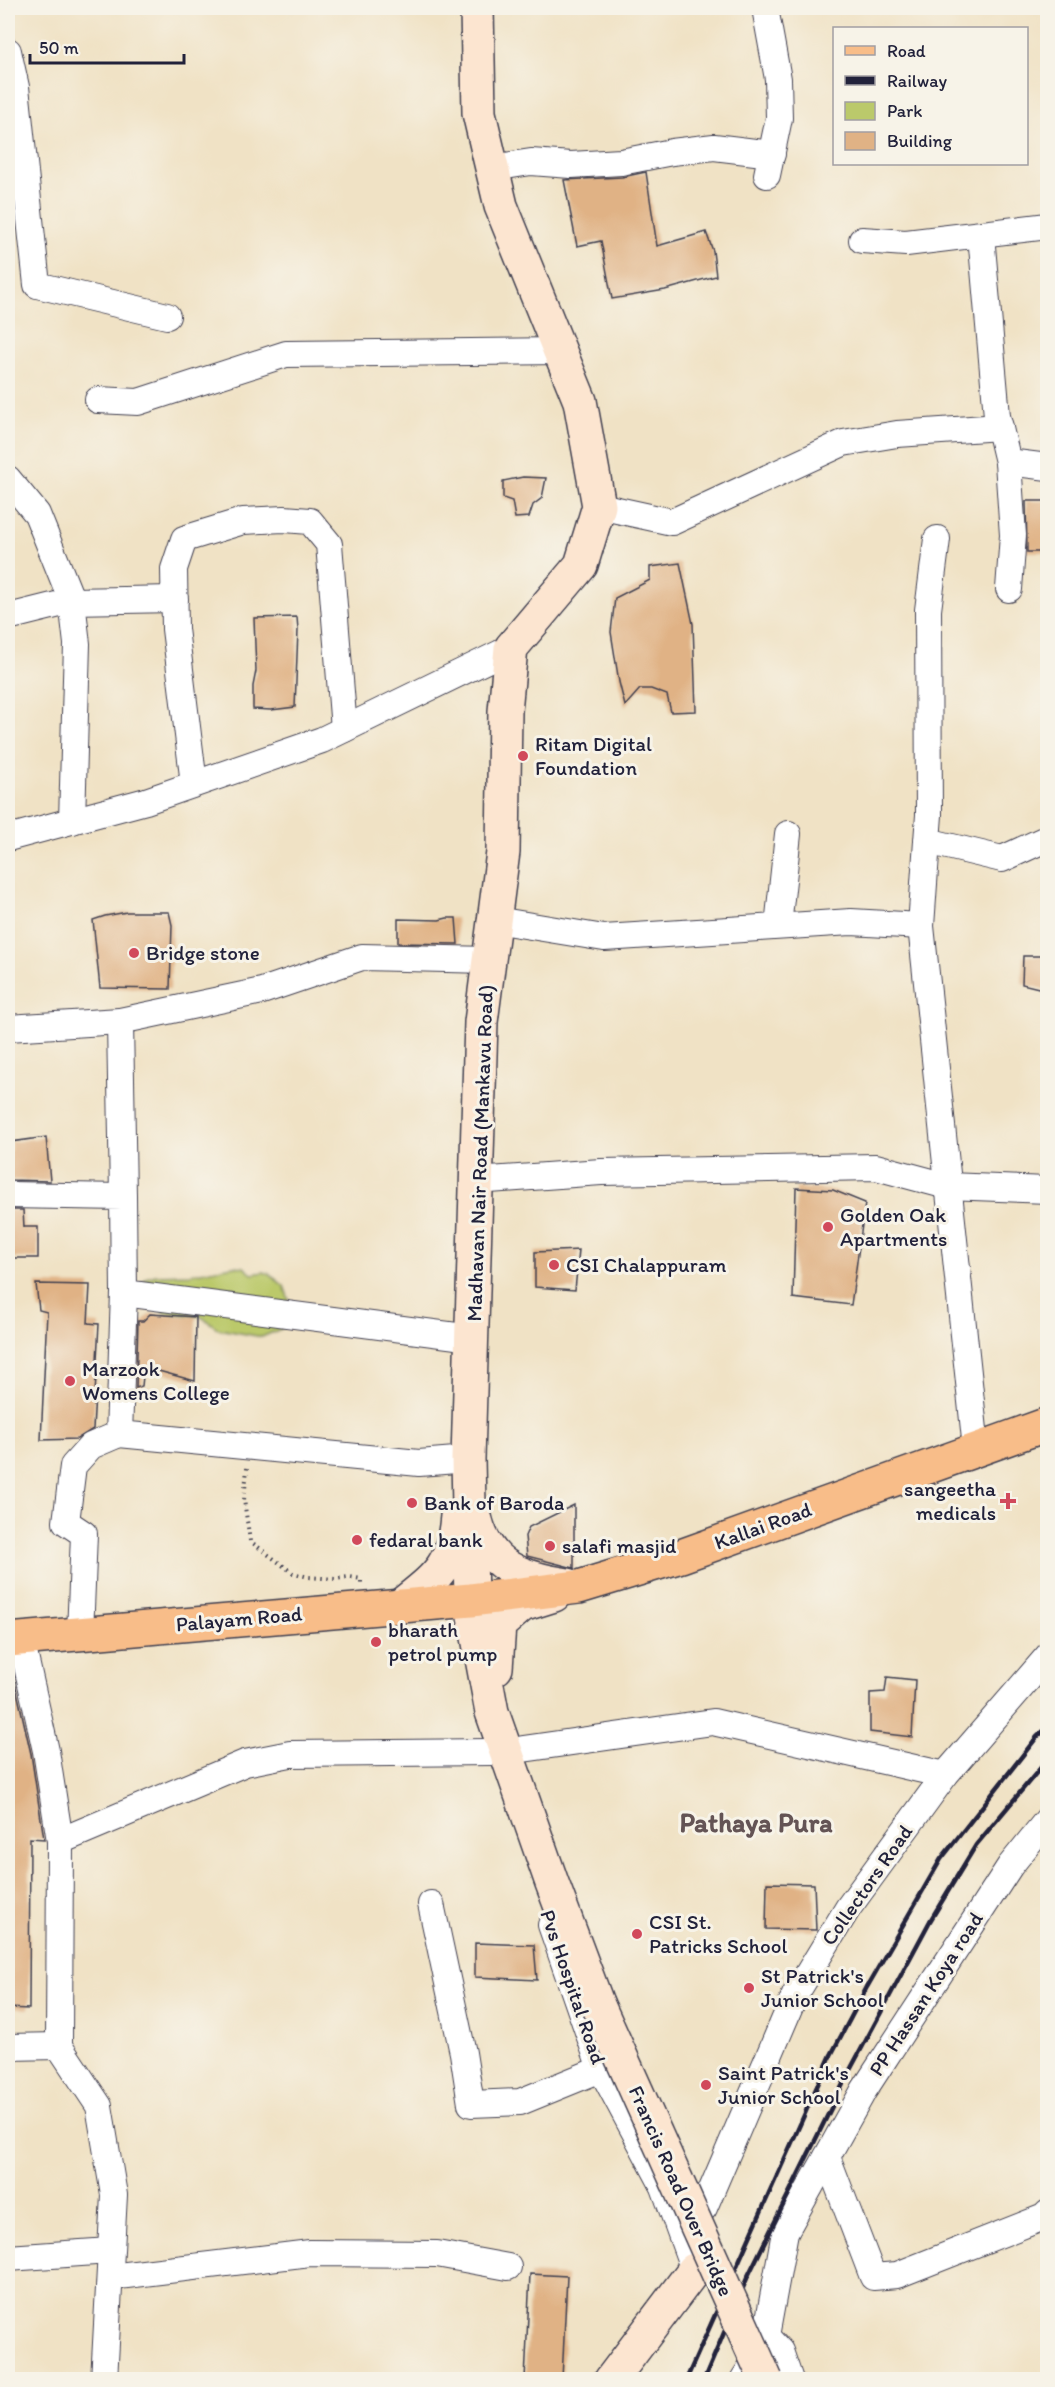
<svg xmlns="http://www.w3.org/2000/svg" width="1055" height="2387" viewBox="0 0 1055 2387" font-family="Itim,sans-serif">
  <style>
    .green { fill: #bbc96b; stroke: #6e7653; stroke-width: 1.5 }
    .building { fill: #e0b285 }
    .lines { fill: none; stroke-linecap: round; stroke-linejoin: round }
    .street-casing { stroke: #413f50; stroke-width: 28 }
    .secondary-casing { stroke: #413f50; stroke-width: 36 }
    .primary-casing { stroke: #413f50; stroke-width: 36 }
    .path { stroke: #413f50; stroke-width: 4; stroke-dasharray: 1.5 4.5; stroke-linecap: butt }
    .street { stroke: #fff; stroke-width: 26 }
    .secondary { stroke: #fce5d0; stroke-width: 33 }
    .primary { stroke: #f8bd89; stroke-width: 33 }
    .rail { stroke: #22223b; stroke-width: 4.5 }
    .secondary-bridge-casing { stroke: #413f50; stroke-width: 36; stroke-linecap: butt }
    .secondary-bridge { stroke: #fce5d0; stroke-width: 33 }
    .poi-dot { fill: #d1495b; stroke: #f7f3e8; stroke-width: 2 }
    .labels { text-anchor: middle; stroke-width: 6; stroke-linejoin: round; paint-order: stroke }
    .poi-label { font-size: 21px; fill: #22223b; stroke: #f7f3e8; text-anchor: start }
    .street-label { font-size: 21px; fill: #22223b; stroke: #f7f3e8 }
    .district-label { font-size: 27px; font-weight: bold; fill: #645455; stroke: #f7f3e8 }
  </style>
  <rect width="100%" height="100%" fill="#f7f3e8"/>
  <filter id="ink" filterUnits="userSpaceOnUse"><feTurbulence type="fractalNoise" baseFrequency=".0167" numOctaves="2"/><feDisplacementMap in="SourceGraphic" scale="12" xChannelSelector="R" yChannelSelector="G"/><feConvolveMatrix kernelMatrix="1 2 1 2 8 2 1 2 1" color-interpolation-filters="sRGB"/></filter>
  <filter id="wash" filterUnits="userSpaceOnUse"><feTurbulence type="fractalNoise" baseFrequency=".008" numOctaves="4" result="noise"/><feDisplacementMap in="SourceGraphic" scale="24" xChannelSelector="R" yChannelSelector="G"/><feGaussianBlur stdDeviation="1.35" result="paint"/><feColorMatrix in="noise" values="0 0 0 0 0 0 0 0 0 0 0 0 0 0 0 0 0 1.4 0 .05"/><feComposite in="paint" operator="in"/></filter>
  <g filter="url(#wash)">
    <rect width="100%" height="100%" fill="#f0e2c5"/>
    <polygon class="green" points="233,1266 244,1267 252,1274 264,1272 269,1274 284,1286 290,1303 292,1324 262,1337 219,1329 200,1316 165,1313 140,1286 146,1278 156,1275 190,1274"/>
    <g id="blocks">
      <g class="building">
        <polygon points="646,172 657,246 706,232 713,251 716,276 665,290 612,299 601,241 577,246 564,180 622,177"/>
        <polygon points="523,477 546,478 542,498 533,505 529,517 515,518 512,501 503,498 503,481"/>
        <polygon points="1026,501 1047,501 1047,552 1027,552"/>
        <polygon points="680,563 693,624 696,711 671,712 667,695 651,689 640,689 625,706 619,682 611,632 615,598 650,580 650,567"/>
        <polygon points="297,617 298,630 295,707 271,710 253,709 253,686 256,671 254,618"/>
        <polygon points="127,912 169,912 172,925 170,989 100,988 93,920 105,916"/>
        <polygon points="447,918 456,918 458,944 398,943 398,919 439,920"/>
        <polygon points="1023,956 1047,956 1047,990 1022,984"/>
        <polygon points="46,1137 50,1181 9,1180 11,1142"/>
        <polygon points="796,1188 833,1190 865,1203 851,1305 793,1298"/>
        <polygon points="8,1210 23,1210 24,1227 38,1227 38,1258 8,1258"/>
        <polygon points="579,1250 575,1290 535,1287 535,1252"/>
        <polygon points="36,1284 90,1285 88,1323 99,1324 93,1429 77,1439 41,1440 47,1312 39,1310"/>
        <polygon points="150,1314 196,1317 195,1381 144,1367 142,1386 136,1388 138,1321 143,1321"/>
        <polygon points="574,1505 574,1568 527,1556 525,1536 529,1527"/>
        <polygon points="8,1661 10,1661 31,1754 44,1839 30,1838 29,2009 8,2008"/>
        <polygon points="887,1677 915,1680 912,1737 870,1732 870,1693 885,1692"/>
        <polygon points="767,1883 814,1884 816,1930 766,1929"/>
        <polygon points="475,1943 534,1945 537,1980 475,1977"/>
        <polygon points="530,2274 567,2276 562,2379 525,2379"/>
      </g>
    </g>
  </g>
  <g filter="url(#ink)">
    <use href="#blocks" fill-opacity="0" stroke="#413f50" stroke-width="1.5"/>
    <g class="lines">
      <g class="street-casing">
        <g id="street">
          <polyline points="765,8 778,79 779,118 767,175"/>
          <polyline points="8,51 16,87 37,285 167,316"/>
          <polyline points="492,168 531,162 571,165 621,162 672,152 714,147 772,154"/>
          <polyline points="981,235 997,416 1008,462 1013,535 1009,589"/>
          <polyline points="862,240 906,243 1048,226"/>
          <polyline points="98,400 138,402 286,354 560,351"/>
          <polyline points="1008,462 1048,467"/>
          <polyline points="8,479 37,514 72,601 175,599"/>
          <polyline points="599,506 672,522 843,443 897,434 1000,427"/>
          <polyline points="937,539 928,610 929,815 927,841 1002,859 1048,838"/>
          <polyline points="8,617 72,601 77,644 72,821"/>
          <polyline points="194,784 175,629 174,569 184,539 243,521 284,519 310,521 329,544 344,729"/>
          <polyline points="8,838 146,801 322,740 511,648"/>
          <polyline points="927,841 921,926 976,1449"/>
          <polyline points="495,920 604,938 851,922 921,926"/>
          <polyline points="778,926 788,834"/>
          <polyline points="120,1021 123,1197"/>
          <polyline points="8,1028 120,1021 262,991 362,957 489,960"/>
          <polyline points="476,1181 601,1172 876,1167 947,1186 1048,1190"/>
          <polyline points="8,1195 123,1197 124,1293 472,1338"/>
          <polyline points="124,1293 119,1434 419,1463 468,1459"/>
          <polyline points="80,1634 84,1534 66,1522 73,1466 91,1446 119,1434"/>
          <polyline points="21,1639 46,1751 60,1841 59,2046 99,2106 114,2195 104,2380"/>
          <polyline points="523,1749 713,1722 945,1775"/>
          <polyline points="60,1841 245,1763 290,1754 492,1752"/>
          <polyline points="431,1904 463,2053 471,2104 520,2102 601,2069"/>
          <polyline points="551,1925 601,2069 664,2187 694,2270 706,2258"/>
          <polyline points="8,2047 59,2046"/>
          <polyline points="827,2157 873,2277 897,2275 1044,2217 1048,2213"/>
          <polyline points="704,2208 795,1995 848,1908 945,1775 1048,1656"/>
          <polyline points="8,2258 110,2251"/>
          <polyline points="110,2277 310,2253 437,2254 508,2267"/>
          <polyline points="766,2336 780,2351 790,2380"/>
          <polyline points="743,2380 764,2347 785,2232 864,2090 1010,1866 1048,1819"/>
        </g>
      </g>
      <g class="secondary-casing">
        <g id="secondary">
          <polyline points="477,8 479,113 501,206 580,401 599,506 581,565 511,648 505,711 503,852 481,1022 468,1459 471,1600 492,1712 552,1883 597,2003"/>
          <path d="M475,1517C487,1568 522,1578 568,1585"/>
          <path d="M400,1606C437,1576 453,1567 457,1516"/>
          <polyline points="496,1668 499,1625 522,1605 554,1595"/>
          <polyline points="611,2380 694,2270"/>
        </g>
      </g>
      <g class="primary-casing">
        <polyline id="primary" points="8,1640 471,1600 579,1587 681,1556 1048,1424"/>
      </g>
      <polyline class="path" points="247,1468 244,1500 250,1541 293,1573 308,1577 335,1579 349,1577 361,1579 361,1586"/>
      <use href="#street" class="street"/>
      <use href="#secondary" class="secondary"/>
      <use href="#primary" class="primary"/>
      <g class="rail">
        <polyline points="686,2380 831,2055 867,1987 941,1859 1037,1737 1048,1727"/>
        <polyline points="704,2380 748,2276 850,2070 930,1921 976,1845 1048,1759"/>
      </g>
      <g class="secondary-bridge-casing">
        <polyline id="secondary-bridge" points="597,2003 766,2380"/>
      </g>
      <use href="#secondary-bridge" class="secondary-bridge"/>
    </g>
  </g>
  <g class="poi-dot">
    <circle cx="523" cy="756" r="6"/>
    <circle cx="134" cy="953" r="6"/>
    <circle cx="828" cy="1227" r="6"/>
    <circle cx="554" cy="1265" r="6"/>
    <circle cx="70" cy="1381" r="6"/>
    <path d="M1005 1492h6v6h6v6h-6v6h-6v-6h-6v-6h6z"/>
    <circle cx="412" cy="1503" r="6"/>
    <circle cx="357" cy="1540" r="6"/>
    <circle cx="550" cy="1546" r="6"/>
    <circle cx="376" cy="1642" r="6"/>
    <circle cx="637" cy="1934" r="6"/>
    <circle cx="749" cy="1988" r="6"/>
    <circle cx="706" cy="2085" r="6"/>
  </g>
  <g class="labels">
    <g class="poi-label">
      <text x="535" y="751">Ritam Digital<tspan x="535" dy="24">Foundation</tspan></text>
      <text x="146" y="960">Bridge stone</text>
      <text x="840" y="1222">Golden Oak<tspan x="840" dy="24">Apartments</tspan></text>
      <text x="566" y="1272">CSI Chalappuram</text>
      <text x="82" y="1376">Marzook<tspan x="82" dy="24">Womens College</tspan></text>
      <text x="996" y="1496" text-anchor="end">sangeetha<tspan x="996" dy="24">medicals</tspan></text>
      <text x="424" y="1510">Bank of Baroda</text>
      <text x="369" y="1547">fedaral bank</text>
      <text x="562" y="1553">salafi masjid</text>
      <text x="388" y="1637">bharath<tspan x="388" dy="24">petrol pump</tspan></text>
      <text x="649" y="1929">CSI St.<tspan x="649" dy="24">Patricks School</tspan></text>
      <text x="761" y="1983">St Patrick's<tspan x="761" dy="24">Junior School</tspan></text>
      <text x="718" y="2080">Saint Patrick's<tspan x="718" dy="24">Junior School</tspan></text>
    </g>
    <g class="street-label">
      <text transform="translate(480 1153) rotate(-88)" y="7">Madhavan Nair Road (Mankavu Road)</text>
      <text transform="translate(763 1526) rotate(-20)" y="7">Kallai Road</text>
      <text transform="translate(239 1619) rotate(-5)" y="7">Palayam Road</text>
      <text transform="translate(867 1885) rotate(-55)" y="7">Collectors Road</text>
      <text transform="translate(573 1987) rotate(71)" y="7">Pvs Hospital Road</text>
      <text transform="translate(926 1994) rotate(-57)" y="7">PP Hassan Koya road</text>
      <text transform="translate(681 2191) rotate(66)" y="7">Francis Road Over Bridge</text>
    </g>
    <g class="district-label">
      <text x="756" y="1832">Pathaya Pura</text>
    </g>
  </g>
  <rect width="1055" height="2387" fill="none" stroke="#f7f3e8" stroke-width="30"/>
  <rect x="833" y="27" width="195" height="138" fill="#f7f3e8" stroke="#a29fa3" stroke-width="1.5"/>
  <rect x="845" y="46" width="30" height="9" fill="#f8bd89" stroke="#a29fa3" stroke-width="1.5"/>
  <text x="887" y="57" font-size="18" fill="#22223b">Road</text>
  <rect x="845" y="76" width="30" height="9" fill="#22223b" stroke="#a29fa3" stroke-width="1.5"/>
  <text x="887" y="87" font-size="18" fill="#22223b">Railway</text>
  <rect x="845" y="102" width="30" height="18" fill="#bbc96b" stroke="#a29fa3" stroke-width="1.5"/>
  <text x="887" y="117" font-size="18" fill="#22223b">Park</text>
  <rect x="845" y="132" width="30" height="18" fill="#e0b285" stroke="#a29fa3" stroke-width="1.5"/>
  <text x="887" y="147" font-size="18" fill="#22223b">Building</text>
  <path d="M30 54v9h154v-9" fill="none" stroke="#22223b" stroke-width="3"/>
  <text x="39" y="54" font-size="18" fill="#22223b" stroke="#f7f3e8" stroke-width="4.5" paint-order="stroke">50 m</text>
</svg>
